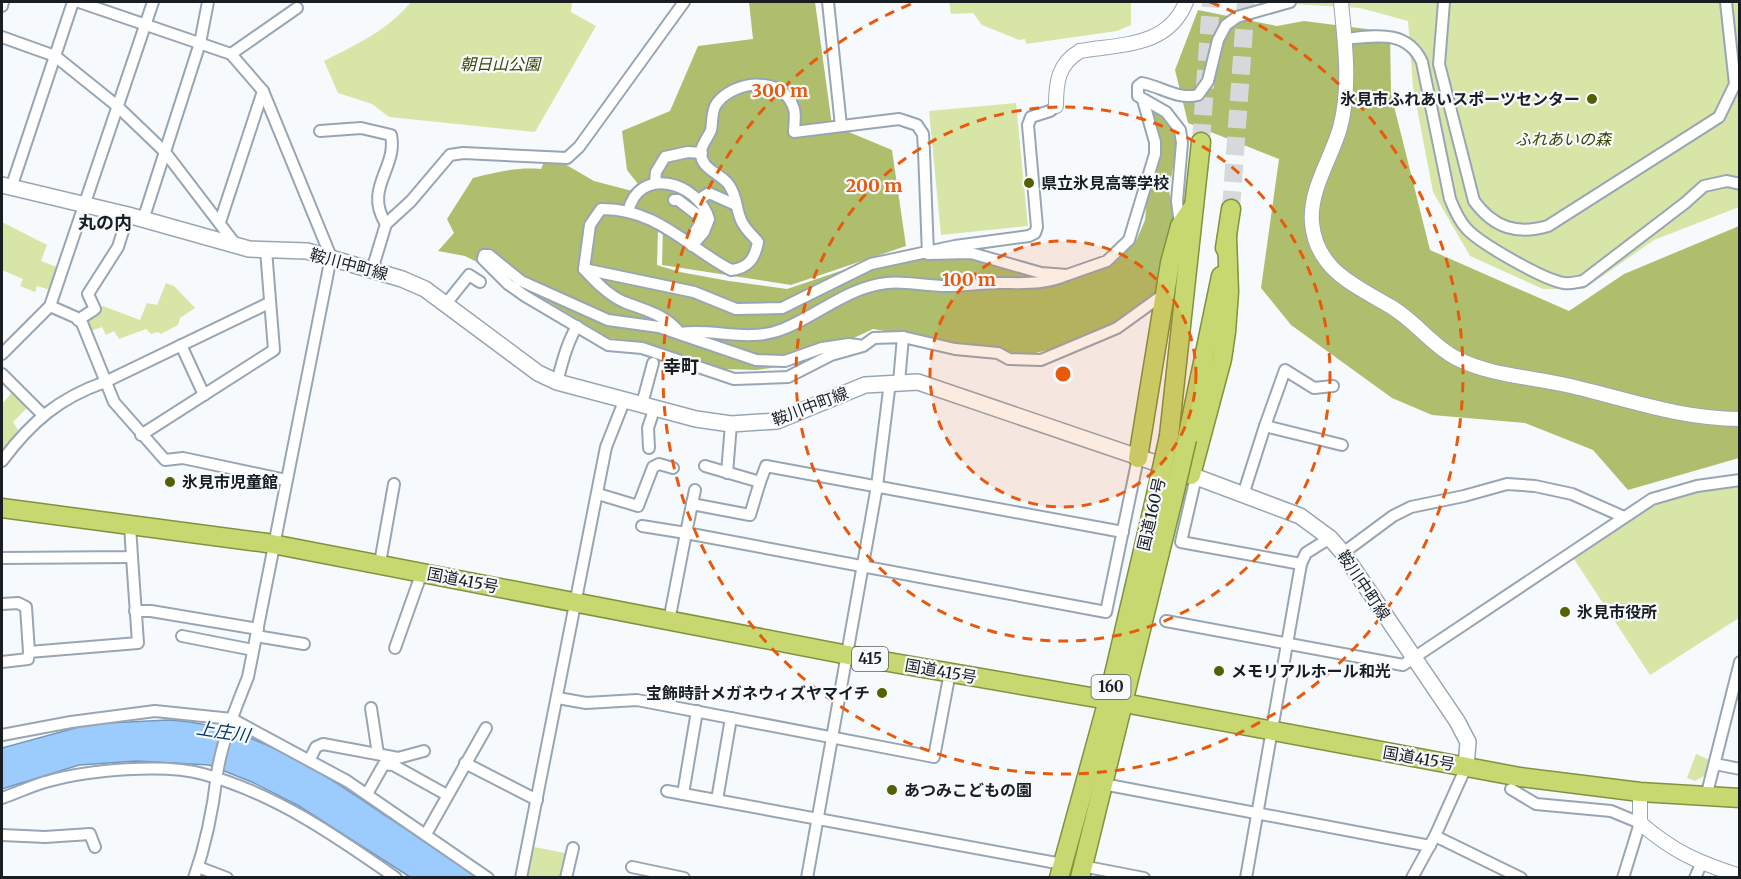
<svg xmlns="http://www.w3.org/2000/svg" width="1741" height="879" viewBox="0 0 1741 879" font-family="Merriweather,'Noto Sans JP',serif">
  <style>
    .green { fill: #d7e5a6 }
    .forest { fill: #aebe6c }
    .water { fill: #9bccfd; stroke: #7498bc; stroke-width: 1.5 }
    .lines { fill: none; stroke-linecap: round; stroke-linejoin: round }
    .trunk-tunnel { stroke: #d6d9dc; stroke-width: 18; stroke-dasharray: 18 9; stroke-linecap: butt }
    .minor-casing { stroke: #98a6b4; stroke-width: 14 }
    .tertiary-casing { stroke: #98a6b4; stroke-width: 16 }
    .secondary-casing { stroke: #98a6b4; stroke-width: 18 }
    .trunk-casing { stroke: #81913e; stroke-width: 21 }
    .minor { stroke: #fff; stroke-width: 10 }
    .tertiary { stroke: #fff; stroke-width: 14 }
    .secondary { stroke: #fff; stroke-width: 15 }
    .trunk { stroke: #c7d870; stroke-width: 18 }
    .trunk-bridge-casing { stroke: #81913e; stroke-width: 21; stroke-linecap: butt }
    .trunk-bridge { stroke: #c7d870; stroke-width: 18 }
    .ring { fill: none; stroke: #e8590c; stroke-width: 3; stroke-dasharray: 10 8 }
    .poi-dot { fill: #556101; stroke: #f7fafd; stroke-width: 2 }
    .labels { text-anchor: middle; stroke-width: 4.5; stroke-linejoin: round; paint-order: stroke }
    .shield { fill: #f7fafd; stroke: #5c6064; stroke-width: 1.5 }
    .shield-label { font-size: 15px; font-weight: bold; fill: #191e23 }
    .park-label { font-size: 16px; font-style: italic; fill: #3a4303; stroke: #f7fafd }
    .poi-label { font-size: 16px; font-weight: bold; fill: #191e23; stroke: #f7fafd; text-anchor: start }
    .street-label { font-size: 16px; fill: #191e23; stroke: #f7fafd }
    .neighbourhood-label { font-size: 18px; font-weight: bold; fill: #191e23; stroke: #f7fafd }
    .water-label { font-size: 18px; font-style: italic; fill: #07365c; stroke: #f7fafd }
    .centre { fill: #e8590c; stroke: #f7fafd; stroke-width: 3 }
    .ring-label { font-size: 18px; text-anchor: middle; font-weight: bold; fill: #e8590c; stroke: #f7fafd; stroke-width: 4.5; stroke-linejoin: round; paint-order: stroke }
  </style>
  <rect width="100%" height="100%" fill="#f7fafd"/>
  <g class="green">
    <path d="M411,2H572L571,12L596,26L535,132L389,117L372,104L338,93L324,61C357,44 387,31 411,2Z"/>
    <polygon points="949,2 1131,2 1131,25 1117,31 1026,44 1025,39 1019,40 982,25 973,13 951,14"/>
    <polygon points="1255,2 1739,2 1739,207 1654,240 1584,289 1543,289 1470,256 1433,192 1413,87 1408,21 1360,8"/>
    <polygon points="1016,103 1028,226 941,235 929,111"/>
    <polygon points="2,222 47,245 41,261 57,267 50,290 37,286 35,292 20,286 23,279 2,270"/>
    <polygon points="166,283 174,286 195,308 180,318 178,325 161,334 158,332 151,334 146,329 119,339 114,331 106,335 102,327 88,332 82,320 103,306 140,320 147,303 157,305"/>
    <polygon points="14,390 30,405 13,422 18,430 2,453 2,404"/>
    <polygon points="1739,485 1739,618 1650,675 1572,556 1663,500 1684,492"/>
    <polygon points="1696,754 1712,761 1706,775 1695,781 1687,778"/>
    <polygon points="529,846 570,854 564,877 523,878"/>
  </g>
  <g class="forest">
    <path d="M749,2H815L832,125L892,150L906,246L791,285L662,265L663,227L634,209V219L658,229L657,265L680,272L729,281L787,289L894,253L932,260H992L1025,270L1092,271L1116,262L1136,241L1145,220L1151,150V110L1173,125L1176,151L1169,190L1175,224L1161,290L1115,324L1064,346L1027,355L873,329L798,364L757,370L724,369L636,342L609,338L512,280L465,256L438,251L454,233L447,219L473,178C497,172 517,167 541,169L544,162L563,163L594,181L636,192L635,205L645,193L627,170L622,131L670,111L698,46L753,39Z"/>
    <polygon points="1198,10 1277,26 1304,21 1390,32 1391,94 1430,250 1569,311 1624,274 1739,226 1739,458 1628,490 1593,450 1525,423 1432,415 1392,398 1291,325 1261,288 1279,159 1188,123 1175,70"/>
  </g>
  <path class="water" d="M168,720C253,724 324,774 392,820C420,839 449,857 476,877H410L299,806L252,782L209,765L137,761L79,765L2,789V748L90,724Z"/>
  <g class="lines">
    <g class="trunk-tunnel">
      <polyline points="1201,142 1211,2"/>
      <polyline points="1231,209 1246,2"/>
    </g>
    <g class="minor-casing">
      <g id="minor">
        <path d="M79,2L231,54L263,91L331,257L248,677C236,707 222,741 217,774C213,809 206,844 194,878"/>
        <polyline points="828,2 841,126"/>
        <path d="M1444,2L1439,64L1474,201C1494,228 1517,235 1548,226L1719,117L1735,84L1726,2"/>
        <polyline points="2,6 3,2"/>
        <polyline points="2,37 55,56 116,105 165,152 236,245"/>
        <path d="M1344,39C1375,36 1407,29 1422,62L1450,199C1454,209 1459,220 1466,228C1479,243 1544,280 1564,283C1570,284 1577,282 1583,281L1685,203L1704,186L1727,181L1740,184"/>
        <polyline points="231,54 297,8"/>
        <path d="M1056,106L1050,111L1031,117L1028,125L1037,227L1035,233L1029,236L955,246L871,264L782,308L736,309L694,292L584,269L590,225L601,209C656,208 687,247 731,270C749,268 755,258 758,242C752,235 744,228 741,220C736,209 737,196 729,185C721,173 699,169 701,151C702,144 709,136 711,130C713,121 711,111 717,103C735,80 784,75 794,109C796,115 794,125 794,132L899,119L917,125L923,134L924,151L928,254L971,253L1041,273L1067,275L1107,261L1129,240L1155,154V142L1143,100"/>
        <path d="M320,131L361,128L391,135C398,168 363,188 386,224"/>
        <polyline points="655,183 656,172 665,157 688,152 702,153"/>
        <polyline points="11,188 73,2"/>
        <polyline points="674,200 678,200 700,217 700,224 691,238"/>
        <polyline points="698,200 709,193 736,205"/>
        <path d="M628,212C639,164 699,183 709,219L704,232L692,246"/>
        <polyline points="143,220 200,43 208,2"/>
        <polyline points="220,222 263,91"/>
        <path d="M1180,225L1177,201L1182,143L1180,130L1166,112L1138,96V86L1142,83C1162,87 1178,100 1198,95L1208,81L1218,40L1226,25L1237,17L1290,2"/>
        <path d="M584,269C595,281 608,295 624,302C644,310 665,314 680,333C714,328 749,343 783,329C818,315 848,287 887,283C906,281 926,286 946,286C964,286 982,283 1000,283C1025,283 1044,285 1067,275"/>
        <polyline points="372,270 386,224 411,201 450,155 463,153 567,158 579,147 684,2"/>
        <polyline points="445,305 469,275 480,282"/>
        <polyline points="50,306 75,317 82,323 114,402 165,460 183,458 286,480"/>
        <polyline points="78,320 95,309 88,294 118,247 128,215"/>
        <polyline points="903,337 955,349 998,353 1009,359 1041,360 1117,328 1164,294"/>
        <polyline points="181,345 204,395"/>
        <polyline points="863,346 849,344 822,348 785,361 756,360 659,327 608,320 521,281 489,255 484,255 483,259 508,284 525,296 608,345 642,348 734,379 788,377 831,355 863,346 874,338 903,337 899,382"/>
        <polyline points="2,354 50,306 153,2"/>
        <polyline points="2,374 42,414"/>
        <path d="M557,382C562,363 567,343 577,326"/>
        <polyline points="642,404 653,363"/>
        <polyline points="1265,426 1285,370 1314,388 1333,386"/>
        <polyline points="141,435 274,350 266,250"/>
        <polyline points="649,448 648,428 655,407"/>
        <path d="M2,461C31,422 59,398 105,382L269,303"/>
        <polyline points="705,466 760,482 766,466 1123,532"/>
        <polyline points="727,473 731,424"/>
        <polyline points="1196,477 1181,542 1301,564"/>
        <polyline points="695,490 692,504 750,515 760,482"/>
        <polyline points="598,494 638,506 653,467 659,464 673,468"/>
        <polyline points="1243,495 1265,426 1342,445"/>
        <polyline points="642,526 686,533 692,504"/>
        <polyline points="1343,553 1393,516 1411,507 1464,496 1507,484 1535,486 1572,494 1624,517"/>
        <polyline points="2,558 132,557 130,525"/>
        <polyline points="380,563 394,484"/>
        <polyline points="2,604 18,603 26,607 29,652"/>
        <polyline points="135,611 151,611 258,629"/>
        <polyline points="669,621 686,533 1106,612 1138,458"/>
        <polyline points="1166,621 1403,665 1652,499 1697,486 1740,480"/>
        <polyline points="182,636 253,650"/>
        <polyline points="256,636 304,644"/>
        <polyline points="395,648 422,572"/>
        <polyline points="2,662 28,659 29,652 138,643 132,557"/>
        <polyline points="558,698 586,703 637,700 934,757 950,672"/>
        <polyline points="371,708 378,754"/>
        <polyline points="2,735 71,722 155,711 232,719 347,781 488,878"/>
        <polyline points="310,759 316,747 323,744 398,758 424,751"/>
        <polyline points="465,763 537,800"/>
        <polyline points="1715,764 1740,769"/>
        <polyline points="1103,784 1430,846"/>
        <polyline points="1511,789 1536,804 1611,811 1640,823 1623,878"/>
        <polyline points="667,791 1062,864"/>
        <polyline points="367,794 384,764 393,765 447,795"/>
        <polyline points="683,794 697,711"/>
        <polyline points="1706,797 1740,662"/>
        <path d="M2,798C17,793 33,785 49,781C88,770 165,763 203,774C274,793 336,836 396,878"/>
        <polyline points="717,800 731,718"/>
        <polyline points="426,834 486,728"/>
        <polyline points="2,835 45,837 90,834 95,847"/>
        <polyline points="1435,836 1521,878"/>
        <polyline points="1082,866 1144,878"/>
        <polyline points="198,867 227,878"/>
        <polyline points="632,867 684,878"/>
        <polyline points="521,878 606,447 625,399"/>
        <polyline points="566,878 573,848"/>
        <polyline points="807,878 877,486 890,382"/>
        <polyline points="1246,878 1301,564 1306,553 1330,538"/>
        <polyline points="1412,878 1435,836 1466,767"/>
        <polyline points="1695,878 1702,862"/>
      </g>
    </g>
    <g class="tertiary-casing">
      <g id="tertiary">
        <path d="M1341,2C1345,44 1351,86 1340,128C1331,159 1309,190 1312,223C1316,269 1354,285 1388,305C1414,319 1431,345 1456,358C1488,375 1531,377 1566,385C1628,399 1675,418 1740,419"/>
        <path d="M1056,106C1056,82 1058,64 1080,51C1122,44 1168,47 1186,2"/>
        <path d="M1640,792V823C1674,852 1697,862 1740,876"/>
      </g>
    </g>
    <g class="secondary-casing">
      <polyline id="secondary" points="2,185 128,215 249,249 307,251 402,279 425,289 538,373 557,382 696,419 731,424 777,421 865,385 918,382 1191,475 1300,516 1330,538 1343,553 1457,721 1468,742 1466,767"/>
    </g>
    <g class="trunk-casing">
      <g id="trunk">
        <polyline points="1225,248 1231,209"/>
        <polyline points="1169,436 1201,142"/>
        <polyline points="1187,439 1221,276"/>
        <polyline points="1138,458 1170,263 1180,226 1193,207"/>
        <polyline points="1191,475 1222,359 1226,332 1229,292 1227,237"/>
        <polyline points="2,508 267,543 848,655 1108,700 1520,777 1640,792 1740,798"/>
        <polyline points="1059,878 1108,700 1156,495"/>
        <polyline points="1080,878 1173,499"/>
      </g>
    </g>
    <use href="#minor" class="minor"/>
    <use href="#tertiary" class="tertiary"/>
    <use href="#secondary" class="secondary"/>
    <use href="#trunk" class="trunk"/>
    <g class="trunk-bridge-casing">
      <g id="trunk-bridge">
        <polyline points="1156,495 1169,436"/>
        <polyline points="1173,499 1187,439"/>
      </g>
    </g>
    <use href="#trunk-bridge" class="trunk-bridge"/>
  </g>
  <circle cx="1063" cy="374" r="133" fill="#e8590c" fill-opacity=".12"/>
  <g class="ring">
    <circle cx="1063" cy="374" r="133"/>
    <circle cx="1063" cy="374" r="267"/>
    <path d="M1210 2A400 400 0 1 1 916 2"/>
  </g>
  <g class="poi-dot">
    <circle cx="1592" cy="99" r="6"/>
    <circle cx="1029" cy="183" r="6"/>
    <circle cx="170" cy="482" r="6"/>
    <circle cx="1565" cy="612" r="6"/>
    <circle cx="1219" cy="671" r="6"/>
    <circle cx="882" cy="693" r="6"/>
    <circle cx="892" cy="790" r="6"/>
  </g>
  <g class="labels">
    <g class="shield">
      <rect x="852" y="647" width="36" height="24" rx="4.5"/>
      <rect x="1091.5" y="675" width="39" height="24" rx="4.5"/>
    </g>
    <g class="shield-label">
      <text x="870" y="664">415</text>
      <text x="1111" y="692">160</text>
    </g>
    <g class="park-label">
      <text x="500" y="70">朝日山公園</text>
      <text x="1563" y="145">ふれあいの森</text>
    </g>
    <g class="poi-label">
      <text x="1580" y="105" text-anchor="end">氷見市ふれあいスポーツセンター</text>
      <text x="1041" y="189">県立氷見高等学校</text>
      <text x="182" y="488">氷見市児童館</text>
      <text x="1577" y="618">氷見市役所</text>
      <text x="1231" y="677">メモリアルホール和光</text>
      <text x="870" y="699" text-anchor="end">宝飾時計メガネウィズヤマイチ</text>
      <text x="904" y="796">あつみこどもの園</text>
    </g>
    <g class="street-label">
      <text transform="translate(349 264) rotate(15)" y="6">鞍川中町線</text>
      <text transform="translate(810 406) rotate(-21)" y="6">鞍川中町線</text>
      <text transform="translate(1151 514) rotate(-77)" y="6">国道160号</text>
      <text transform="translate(463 580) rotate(11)" y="6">国道415号</text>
      <text transform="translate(1364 585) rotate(56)" y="6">鞍川中町線</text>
      <text transform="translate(941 671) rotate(10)" y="6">国道415号</text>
      <text transform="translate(1419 758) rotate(10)" y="6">国道415号</text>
    </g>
    <g class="neighbourhood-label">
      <text x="105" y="229">丸の内</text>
      <text x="681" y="373">幸町</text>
    </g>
    <g class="water-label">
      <text transform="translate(223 732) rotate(9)" y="6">上庄川</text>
    </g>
  </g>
  <circle cx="1063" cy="374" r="9" class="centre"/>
  <g class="ring-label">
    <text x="780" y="97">300 m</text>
    <text x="874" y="192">200 m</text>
    <text x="969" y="286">100 m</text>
  </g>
  <rect width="1741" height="879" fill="none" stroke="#191e23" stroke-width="6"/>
</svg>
